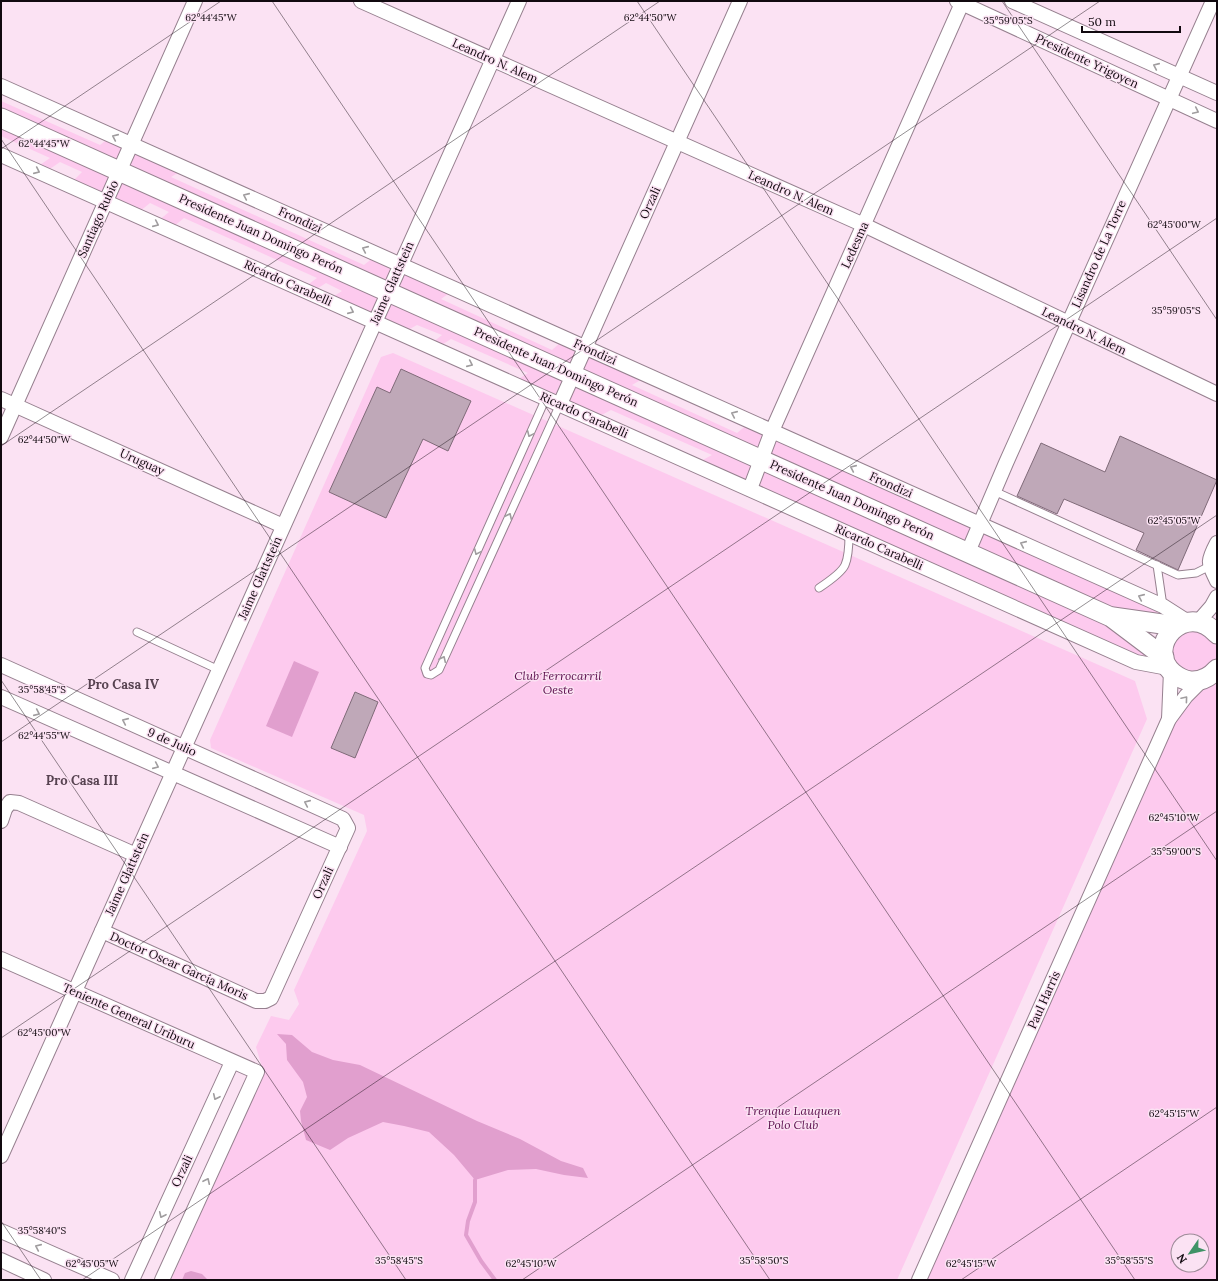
<svg xmlns="http://www.w3.org/2000/svg" width="1218" height="1281" viewBox="0 0 1218 1281" font-family="Lora,serif">
  <style>
    .green { fill: #fdcaee; fill-rule: evenodd }
    .forest { fill: #df9ecd }
    .water { fill: #e19fce }
    .lines { fill: none; stroke-linecap: round; stroke-linejoin: round }
    .stream { stroke: #e19fce; stroke-width: 4 }
    .building { fill: #bfa8b8; stroke: #7f6a78 }
    .service-casing { stroke: #96808f; stroke-width: 9 }
    .minor-casing { stroke: #96808f; stroke-width: 16 }
    .secondary-casing { stroke: #96808f; stroke-width: 21 }
    .service { stroke: #fff; stroke-width: 7 }
    .minor { stroke: #fff; stroke-width: 14 }
    .secondary { stroke: #fff; stroke-width: 19 }
    .oneway { stroke: #a09d9f }
    .ticks { fill: none; stroke: #11090f; stroke-width: 1; stroke-opacity: 0.45 }
    .labels { text-anchor: middle; stroke-width: 3; stroke-linejoin: round; paint-order: stroke }
    .street-label { font-size: 12px; fill: #11090f; stroke: #fbe2f3 }
    .park-label { font-size: 12px; font-style: italic; fill: #5c0f4d; stroke: #fbe2f3 }
    .neighbourhood-label { font-size: 13px; font-weight: bold; fill: #574351; stroke: #fbe2f3 }
    .ticks-label { font-size: 10px; text-anchor: middle; fill: #11090f; stroke: #fbe2f3; stroke-width: 3; stroke-linejoin: round; paint-order: stroke }
  </style>
  <rect width="100%" height="100%" fill="#fbe2f3"/>
  <g class="green">
    <polygon points="1,101 100,145 109,138 181,171 171,177 364,265 374,257 451,292 441,299 552,350 562,341 644,378 632,385 737,433 748,424 1160,609 1156,617 1113,611 1,112"/>
    <polygon points="1,125 1108,622 1147,652 1142,659 699,462 712,455 611,410 598,417 517,380 528,373 451,339 440,346 432,343 442,335 417,325 406,331 331,298 342,291 326,283 315,290 306,286 317,278 184,218 173,227 158,221 169,212 150,203 139,212 72,182 82,172 60,162 47,171 37,167 50,158 1,136"/>
    <polygon points="393,353 1135,681 1147,719 897,1280 171,1280 264,1074 256,1047 271,1016 289,1020 299,1004 294,990 367,831 364,815 211,748 210,740 381,357"/>
    <path d="M1193,628L1215,642C1218,651 1217,666 1206,671C1201,673 1193,673 1187,674L1172,662V640Z"/>
    <path d="M1210,683L1217,684V1280H926L1174,718L1202,687ZM1178,1241H1202V1265H1178Z"/>
  </g>
  <polygon class="forest" points="191,1271 202,1274 208,1280 182,1280 185,1273"/>
  <g class="water">
    <polygon points="294,661 319,672 292,737 266,726"/>
    <polygon points="277,1034 292,1035 312,1052 333,1060 360,1065 477,1121 520,1139 561,1161 583,1168 588,1178 564,1175 536,1169 508,1170 475,1180 454,1155 429,1132 404,1126 383,1122 348,1138 330,1150 306,1140 301,1121 300,1111 307,1097 303,1082 287,1060 286,1044"/>
  </g>
  <g class="lines">
    <polyline class="stream" points="475,1180 475,1202 468,1221 466,1235 481,1261 495,1280"/>
  </g>
  <g class="building">
    <polygon points="401,369 471,401 448,451 423,439 386,518 329,492 377,387 390,393"/>
    <polygon points="1120,436 1217,480 1178,570 1136,550 1144,533 1064,499 1057,514 1017,496 1041,443 1105,472"/>
    <polygon points="355,692 378,702 355,758 331,748"/>
  </g>
  <g class="lines">
    <g class="service-casing">
      <g id="service">
        <polyline points="546,398 425,668 427,674 431,675 439,670 560,404"/>
        <polyline points="994,491 1178,575 1196,573 1210,566"/>
        <polyline points="1157,565 1163,606"/>
        <path d="M819,588C825,584 842,572 845,565C849,556 849,543 849,534"/>
        <polyline points="137,632 219,670"/>
      </g>
    </g>
    <g class="minor-casing">
      <g id="minor">
        <polyline points="361,1 864,225 1217,394"/>
        <polyline points="957,1 1217,121"/>
        <polyline points="1012,1 1217,93"/>
        <polyline points="1,86 1163,606 1188,622"/>
        <polyline points="1,155 1136,662 1168,668"/>
        <polyline points="1,399 283,526"/>
        <polyline points="560,404 740,1"/>
        <polyline points="1,437 195,1"/>
        <polyline points="750,489 772,431 963,1"/>
        <path d="M1217,543C1207,562 1208,562 1217,581"/>
        <polyline points="968,552 1006,463 1213,1"/>
        <polyline points="1198,622 1212,606 1217,597"/>
        <polyline points="1,665 343,819 348,828 271,998 265,1001 256,1001 102,931"/>
        <polyline points="1,697 340,847"/>
        <polyline points="1169,719 1171,671"/>
        <polyline points="1,821 5,809 10,802 19,803 136,855"/>
        <polyline points="1,959 257,1072 162,1280"/>
        <polyline points="1,1156 519,1"/>
        <polyline points="1,1231 112,1280"/>
        <polyline points="1,1260 44,1280"/>
        <polyline points="132,1280 232,1062"/>
        <polyline points="919,1280 1169,719 1186,696 1203,679"/>
      </g>
    </g>
    <g class="secondary-casing">
      <g id="secondary">
        <polyline points="1,118 1111,617 1164,657"/>
        <polyline points="1113,617 1176,626"/>
        <path d="M1217,634C1186,599 1143,647 1173,673C1178,677 1183,680 1190,681C1201,682 1210,677 1217,669"/>
      </g>
    </g>
    <use href="#service" class="service"/>
    <use href="#minor" class="minor"/>
    <use href="#secondary" class="secondary"/>
  </g>
  <defs><path id="oneway-chevron" d="M-2-3.5L2.5 0L-2 3.5" fill="none" stroke-width="1.6" stroke-linecap="round" stroke-linejoin="round"/></defs>
  <g class="oneway">
    <use href="#oneway-chevron" transform="translate(1156 66) rotate(-156)"/>
    <use href="#oneway-chevron" transform="translate(1196 111) rotate(25)"/>
    <use href="#oneway-chevron" transform="translate(115 137) rotate(-156)"/>
    <use href="#oneway-chevron" transform="translate(37 171) rotate(24)"/>
    <use href="#oneway-chevron" transform="translate(246 196) rotate(-156)"/>
    <use href="#oneway-chevron" transform="translate(156 224) rotate(24)"/>
    <use href="#oneway-chevron" transform="translate(365 249) rotate(-156)"/>
    <use href="#oneway-chevron" transform="translate(351 311) rotate(24)"/>
    <use href="#oneway-chevron" transform="translate(470 364) rotate(24)"/>
    <use href="#oneway-chevron" transform="translate(734 414) rotate(-156)"/>
    <use href="#oneway-chevron" transform="translate(530 434) rotate(114)"/>
    <use href="#oneway-chevron" transform="translate(853 468) rotate(-156)"/>
    <use href="#oneway-chevron" transform="translate(509 516) rotate(-65)"/>
    <use href="#oneway-chevron" transform="translate(1023 544) rotate(-156)"/>
    <use href="#oneway-chevron" transform="translate(477 552) rotate(114)"/>
    <use href="#oneway-chevron" transform="translate(1141 597) rotate(-156)"/>
    <use href="#oneway-chevron" transform="translate(443 659) rotate(-65)"/>
    <use href="#oneway-chevron" transform="translate(1185 699) rotate(-50)"/>
    <use href="#oneway-chevron" transform="translate(37 713) rotate(24)"/>
    <use href="#oneway-chevron" transform="translate(125 721) rotate(-156)"/>
    <use href="#oneway-chevron" transform="translate(156 766) rotate(24)"/>
    <use href="#oneway-chevron" transform="translate(307 803) rotate(-156)"/>
    <use href="#oneway-chevron" transform="translate(216 1097) rotate(115)"/>
    <use href="#oneway-chevron" transform="translate(207 1181) rotate(-65)"/>
    <use href="#oneway-chevron" transform="translate(162 1215) rotate(115)"/>
    <use href="#oneway-chevron" transform="translate(38 1247) rotate(-156)"/>
  </g>
  <path class="ticks" d="M272,1L1135,1280M637,1L1217,861M1002,1L1217,320M1,139L770,1280M1,149L221,1M1,446L660,1M1,680L406,1280M1,742L1100,1M1,1038L1217,218M1,1221L41,1280M82,1280L1217,515M522,1280L1217,811M961,1280L1217,1107"/>
  <g class="labels">
    <g class="street-label">
      <text transform="translate(495 61) rotate(24)" y="4">Leandro N. Alem</text>
      <text transform="translate(1087 61) rotate(25)" y="4">Presidente Yrigoyen</text>
      <text transform="translate(791 193) rotate(24)" y="4">Leandro N. Alem</text>
      <text transform="translate(650 203) rotate(-66)" y="4">Orzali</text>
      <text transform="translate(98 219) rotate(-66)" y="4">Santiago Rubio</text>
      <text transform="translate(300 220) rotate(24)" y="4">Frondizi</text>
      <text transform="translate(261 234) rotate(24)" y="4">Presidente Juan Domingo Perón</text>
      <text transform="translate(855 245) rotate(-66)" y="4">Ledesma</text>
      <text transform="translate(1099 254) rotate(-66)" y="4">Lisandro de La Torre</text>
      <text transform="translate(288 283) rotate(24)" y="4">Ricardo Carabelli</text>
      <text transform="translate(392 283) rotate(-66)" y="4">Jaime Glattstein</text>
      <text transform="translate(1084 331) rotate(26)" y="4">Leandro N. Alem</text>
      <text transform="translate(595 352) rotate(24)" y="4">Frondizi</text>
      <text transform="translate(556 367) rotate(24)" y="4">Presidente Juan Domingo Perón</text>
      <text transform="translate(584 415) rotate(24)" y="4">Ricardo Carabelli</text>
      <text transform="translate(142 462) rotate(24)" y="4">Uruguay</text>
      <text transform="translate(891 485) rotate(24)" y="4">Frondizi</text>
      <text transform="translate(852 500) rotate(24)" y="4">Presidente Juan Domingo Perón</text>
      <text transform="translate(879 547) rotate(24)" y="4">Ricardo Carabelli</text>
      <text transform="translate(260 578) rotate(-66)" y="4">Jaime Glattstein</text>
      <text transform="translate(172 742) rotate(24)" y="4">9 de Julio</text>
      <text transform="translate(127 874) rotate(-66)" y="4">Jaime Glattstein</text>
      <text transform="translate(323 883) rotate(-66)" y="4">Orzali</text>
      <text transform="translate(179 966) rotate(24)" y="4">Doctor Oscar García Moris</text>
      <text transform="translate(1044 1000) rotate(-66)" y="4">Paul Harris</text>
      <text transform="translate(129 1016) rotate(24)" y="4">Teniente General Uriburu</text>
      <text transform="translate(182 1171) rotate(-65)" y="4">Orzali</text>
    </g>
    <g class="park-label">
      <text x="558" y="680">Club Ferrocarril<tspan x="558" dy="14">Oeste</tspan></text>
      <text x="793" y="1115">Trenque Lauquen<tspan x="793" dy="14">Polo Club</tspan></text>
    </g>
    <g class="neighbourhood-label">
      <text x="123" y="689">Pro Casa IV</text>
      <text x="82" y="785">Pro Casa III</text>
    </g>
  </g>
  <g class="ticks-label">
    <text x="211" y="21">62°44'45"W</text>
    <text x="650" y="21">62°44'50"W</text>
    <text x="1008" y="24">35°59'05"S</text>
    <text x="44" y="147">62°44'45"W</text>
    <text x="1174" y="228">62°45'00"W</text>
    <text x="1176" y="314">35°59'05"S</text>
    <text x="44" y="443">62°44'50"W</text>
    <text x="1174" y="524">62°45'05"W</text>
    <text x="42" y="693">35°58'45"S</text>
    <text x="44" y="739">62°44'55"W</text>
    <text x="1174" y="821">62°45'10"W</text>
    <text x="1176" y="855">35°59'00"S</text>
    <text x="44" y="1036">62°45'00"W</text>
    <text x="1174" y="1117">62°45'15"W</text>
    <text x="42" y="1234">35°58'40"S</text>
    <text x="399" y="1264">35°58'45"S</text>
    <text x="764" y="1264">35°58'50"S</text>
    <text x="1129" y="1264">35°58'55"S</text>
    <text x="92" y="1267">62°45'05"W</text>
    <text x="531" y="1267">62°45'10"W</text>
    <text x="971" y="1267">62°45'15"W</text>
  </g>
  <rect width="1218" height="1281" fill="none" stroke="#11090f" stroke-width="4"/>
  <g transform="translate(1190 1253) rotate(236)"><circle r="19" fill="#fbe2f3" stroke="#9d8b98"/>
  <path d="M0-3L7 15L0 10L-7 15Z" fill="#3f9366"/>
  <text y="-6" font-size="11" font-weight="bold" text-anchor="middle" fill="#11090f">N</text>
  </g>
  <path d="M1082 26v6h98v-6" fill="none" stroke="#11090f" stroke-width="2"/>
  <text x="1088" y="26" font-size="12" fill="#11090f" stroke="#fbe2f3" stroke-width="3" paint-order="stroke">50 m</text>
</svg>
